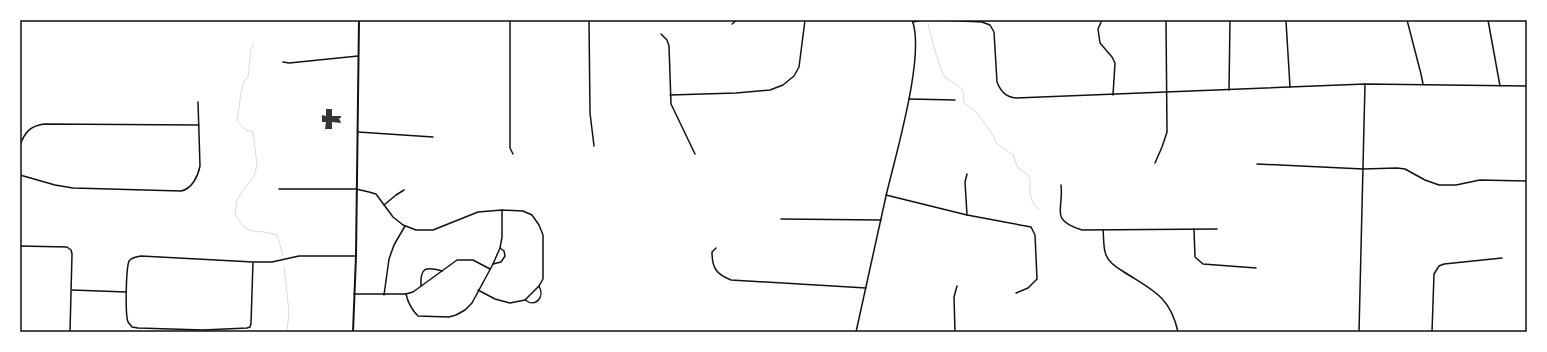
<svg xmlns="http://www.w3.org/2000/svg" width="1547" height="352" viewBox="0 0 1547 352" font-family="'Titillium Web',sans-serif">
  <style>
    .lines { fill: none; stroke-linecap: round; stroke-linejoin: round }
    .stream { stroke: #d9d9d9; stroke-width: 1 }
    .building { fill: #353535 }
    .minor { stroke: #111; stroke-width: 1.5 }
    .tertiary { stroke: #111; stroke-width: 1.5 }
    .secondary { stroke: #111; stroke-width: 2 }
    .neatline { fill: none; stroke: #111; stroke-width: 1.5 }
  </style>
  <rect width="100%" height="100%" fill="#fff"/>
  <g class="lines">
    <g class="stream">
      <path d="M928,23C929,31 941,73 945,77C950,82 958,84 963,90L964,103L976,112L993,135L996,143L1013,155L1018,168L1027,174L1030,179V193L1031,198L1034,205L1039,209"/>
      <path d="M254,44L251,49L248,77L244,81L241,92L237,121L246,130L253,132L257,165L254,177L243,190L237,200L235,215C251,239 254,227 277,235L283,255"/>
      <polyline points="284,266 289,312 287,332"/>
    </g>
  </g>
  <polygon class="building" points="326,109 332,109 332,116 341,116 341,118 339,118 341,123 332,122 332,129 325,129 326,122 322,122 322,115 326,116"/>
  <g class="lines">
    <g class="minor">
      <polyline points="510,20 510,148 513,154"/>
      <polyline points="589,20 590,113 594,146"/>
      <polyline points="1102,20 1098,29 1100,43 1112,57 1115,63 1113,95"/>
      <polyline points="1407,20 1421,74 1423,84"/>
      <polyline points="1488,20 1500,86"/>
      <polyline points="1286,21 1290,87"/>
      <polyline points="732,24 737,20"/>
      <polyline points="661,34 667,40 669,46 671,104 695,154"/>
      <polyline points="283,62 289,63 358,56"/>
      <polyline points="1229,90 1230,20"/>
      <polyline points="670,95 736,93 770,90 783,85 794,76 799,67 805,20"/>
      <polyline points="909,99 955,100"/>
      <polyline points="358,132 433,137"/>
      <path d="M20,145C25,132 30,126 44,124L199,125"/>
      <polyline points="1155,163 1162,147 1167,132 1166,20"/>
      <polyline points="1257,164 1363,169 1397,168 1405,169 1425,180 1439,185 1456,185 1480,180 1527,181"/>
      <path d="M20,175L55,185L73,188L181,191C192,189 198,176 200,166L198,102"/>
      <path d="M1061,185C1064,210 1049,220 1082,230L1217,229"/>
      <polyline points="279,189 356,189 369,192 376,194 393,217 403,225 416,230 433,230 478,212 502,210 523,211 532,215 539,225 543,235 543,279 539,286 525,300 510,303 495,299 478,290"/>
      <polyline points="886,195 967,215 1031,227 1035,235 1037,279 1028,288 1016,293"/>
      <polyline points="384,205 396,195 404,190"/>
      <polyline points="967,215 965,182 967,174"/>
      <polyline points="781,219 881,220"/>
      <polyline points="1194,229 1195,257 1203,264 1256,268"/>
      <path d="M1103,230C1104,238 1103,248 1106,255C1109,263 1117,268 1124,272C1152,290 1170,296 1178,332"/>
      <polyline points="20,246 67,247 71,250 72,254 70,332"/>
      <path d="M716,248L712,252C712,268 716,274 731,280L866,288"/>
      <path d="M253,262L251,323L250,327L247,328L203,330L138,328L132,327L128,322C125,314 126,269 129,261C132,257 136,257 141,256L253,262H272L299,256H356"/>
      <polyline points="493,264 501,262 505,256 504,251 500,248"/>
      <path d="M421,286C420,268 425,266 442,271"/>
      <polyline points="72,290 126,292"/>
      <polyline points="354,294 406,294 413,292 457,260 473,260 490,269"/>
      <path d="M406,294C408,303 411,309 418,316L449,317L456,315L465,310L472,303L493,264L500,248L502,237V210"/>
      <polyline points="384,295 389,259 394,245 405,226"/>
      <path d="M525,300C536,308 545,297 539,286"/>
      <polyline points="955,332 954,297 957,286"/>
      <polyline points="1359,332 1365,84"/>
      <polyline points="1432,332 1434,274 1439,266 1444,264 1502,258"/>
    </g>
    <g class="tertiary">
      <path d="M939,20L982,22L990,25L994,32L997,82C1001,92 1006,97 1016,98L1365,84L1527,86"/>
      <polyline points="913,22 923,20"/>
      <path d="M856,332C866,287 876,241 886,196C895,157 926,54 912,20"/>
    </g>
    <polyline class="secondary" points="353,332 356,256 359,20"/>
  </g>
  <rect width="1547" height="352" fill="none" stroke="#ffffff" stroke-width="42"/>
  <rect x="21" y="21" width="1505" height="310" class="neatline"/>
</svg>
